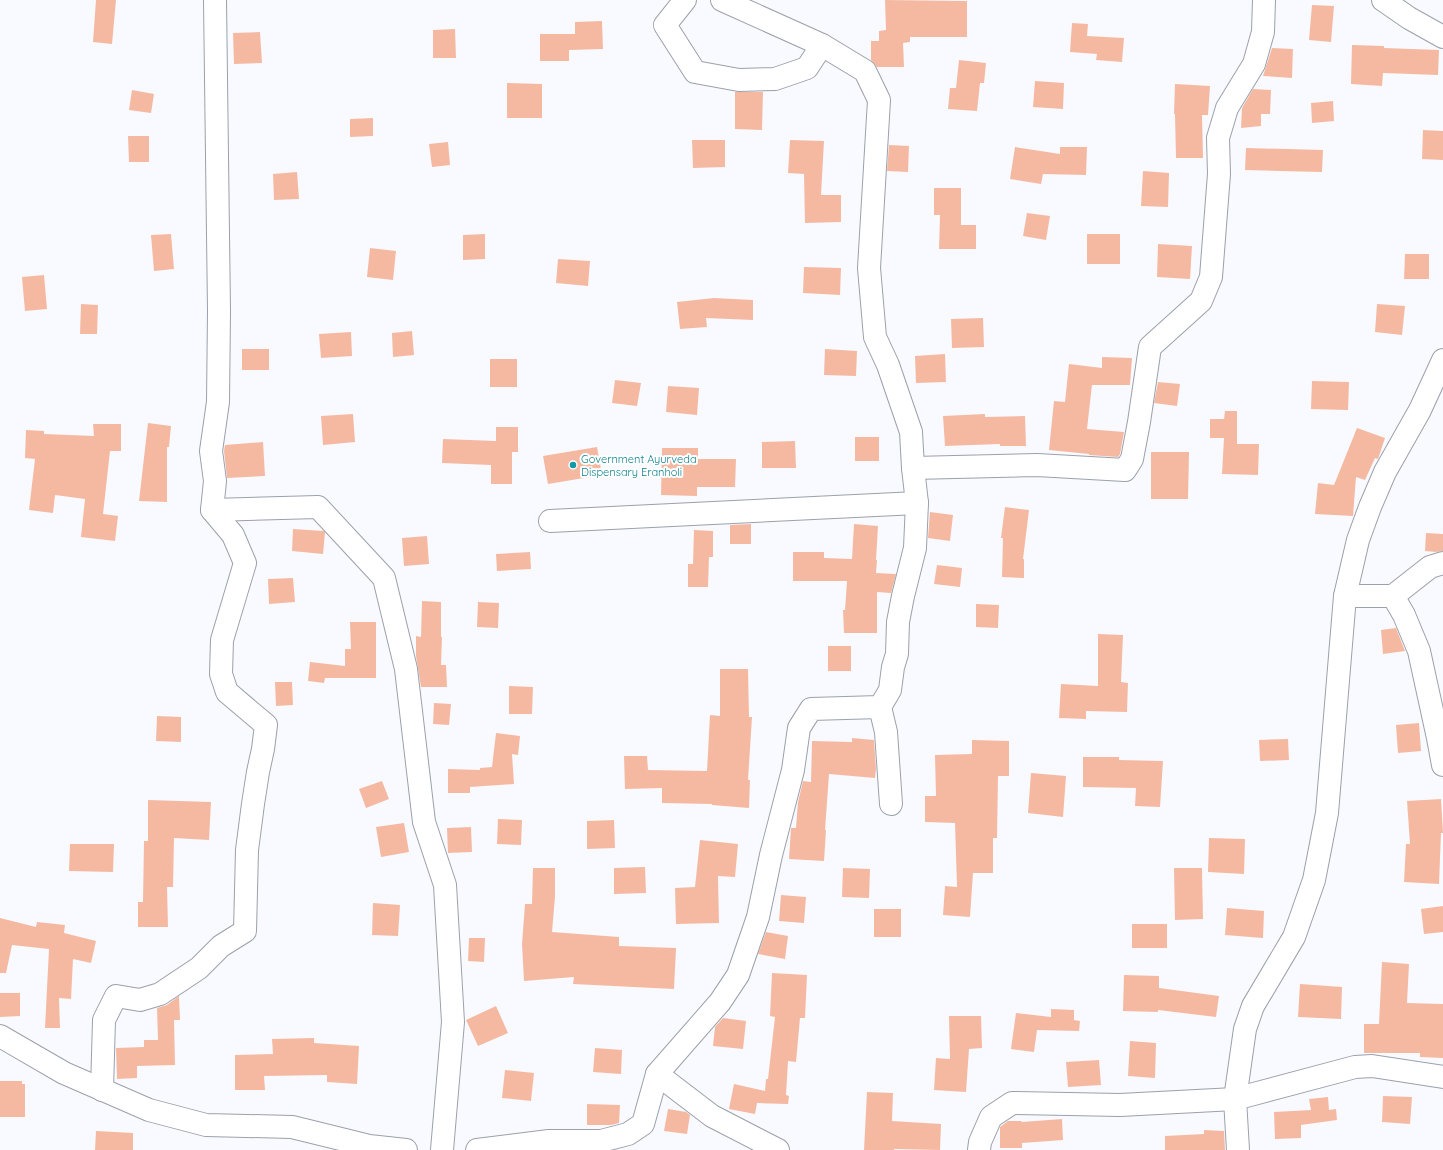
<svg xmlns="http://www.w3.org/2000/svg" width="1443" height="1150" viewBox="0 0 1443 1150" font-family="Quicksand,sans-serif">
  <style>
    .building { fill: #f5b9a2 }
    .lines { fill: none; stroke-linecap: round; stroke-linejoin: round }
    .minor-casing { stroke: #9ba0aa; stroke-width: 24 }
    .minor { stroke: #fff; stroke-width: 22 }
    .culture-dot { fill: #0f9aa8; stroke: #fff; stroke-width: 1.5 }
    .labels { text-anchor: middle; stroke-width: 4; stroke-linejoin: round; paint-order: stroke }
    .culture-label { font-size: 11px; fill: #0d838f; stroke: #fff; text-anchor: start }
  </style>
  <rect width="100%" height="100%" fill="#f8faff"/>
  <g class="building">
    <polygon points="96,0 116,0 112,44 93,42"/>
    <polygon points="885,0 967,1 967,37 910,37 910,42 903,43 904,67 877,67 871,60 871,41 879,41 879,31 886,30"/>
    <polygon points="1312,5 1334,6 1331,42 1309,40"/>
    <polygon points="602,21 603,49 569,50 569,61 540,61 540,34 575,34 575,22"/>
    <polygon points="1072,23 1088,24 1087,36 1124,38 1122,62 1096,60 1097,54 1070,52"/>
    <polygon points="455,29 456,58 433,58 433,30"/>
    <polygon points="260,32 262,63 234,64 233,33"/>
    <polygon points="1352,45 1384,46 1384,48 1439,50 1438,75 1383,73 1382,86 1351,84"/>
    <polygon points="1272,48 1293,49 1292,78 1263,76"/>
    <polygon points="959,60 986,63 984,83 980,83 977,111 948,109 950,88 956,88"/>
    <polygon points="1035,81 1064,83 1063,109 1033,107"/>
    <polygon points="507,83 542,84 542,118 507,118"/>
    <polygon points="1175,84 1210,86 1208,115 1202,115 1203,158 1176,158 1175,114 1174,114"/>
    <polygon points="1253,89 1271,90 1270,114 1261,114 1261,126 1241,128 1242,108"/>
    <polygon points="132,90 154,94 151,113 129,110"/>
    <polygon points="735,92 763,92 762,130 735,129"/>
    <polygon points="1333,101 1334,121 1312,123 1311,103"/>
    <polygon points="373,118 373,136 350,137 350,119"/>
    <polygon points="1423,130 1443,131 1443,160 1422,159"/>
    <polygon points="128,136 149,136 149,162 129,162"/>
    <polygon points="692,140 725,140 725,167 693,168"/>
    <polygon points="790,140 824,141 821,195 841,195 841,222 805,223 804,174 788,173"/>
    <polygon points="448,142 450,165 432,167 429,144"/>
    <polygon points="889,145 909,146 908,172 887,171"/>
    <polygon points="1015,147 1060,154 1060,147 1087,147 1086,175 1043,174 1041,184 1010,179"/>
    <polygon points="1246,148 1323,150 1322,172 1245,170"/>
    <polygon points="1143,171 1169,173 1168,207 1141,206"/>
    <polygon points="297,172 299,199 274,200 273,174"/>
    <polygon points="934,188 961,188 961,225 976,225 976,249 939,249 940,215 934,215"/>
    <polygon points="1027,213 1050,216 1046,240 1023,236"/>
    <polygon points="171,234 174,269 154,271 151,235"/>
    <polygon points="485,234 485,259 463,260 463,235"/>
    <rect x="1087" y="234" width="33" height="30"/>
    <polygon points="1158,244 1192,246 1190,279 1157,277"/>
    <polygon points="370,248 396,251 393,280 367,277"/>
    <polygon points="1405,254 1429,254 1429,279 1404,279"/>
    <polygon points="558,259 590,261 588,286 556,283"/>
    <polygon points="804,267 841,268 840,295 803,293"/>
    <polygon points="44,275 47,309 25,311 22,277"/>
    <polygon points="714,298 753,300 753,320 706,318 707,327 680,329 677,302"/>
    <polygon points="81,304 98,305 97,334 80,334"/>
    <polygon points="1377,304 1405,306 1402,335 1375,332"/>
    <polygon points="983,318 984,347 952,348 951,319"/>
    <polygon points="412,331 414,355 393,357 392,333"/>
    <polygon points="351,332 352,356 321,358 319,334"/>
    <rect x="242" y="349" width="27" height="21"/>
    <polygon points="825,349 857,351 856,376 824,375"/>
    <polygon points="945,354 946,382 916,383 915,356"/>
    <polygon points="1102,357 1132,358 1130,385 1092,385 1087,429 1124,432 1120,454 1118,457 1089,455 1089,454 1049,450 1054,401 1065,402 1069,364 1102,368"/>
    <rect x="490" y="359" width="27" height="28"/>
    <polygon points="615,380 641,383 637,406 612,403"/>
    <polygon points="1312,381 1349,382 1348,410 1311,409"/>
    <polygon points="1158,382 1180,384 1177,406 1154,403"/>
    <polygon points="668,386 699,388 697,415 666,412"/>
    <polygon points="1225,411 1237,411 1237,444 1259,444 1258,475 1222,474 1224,438 1210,438 1210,419 1224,419"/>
    <polygon points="353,414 355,442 323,445 321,416"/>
    <polygon points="985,414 985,417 1025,416 1026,446 1000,446 1000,444 945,446 943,416"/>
    <polygon points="148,423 171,426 169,447 167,447 167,502 139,501"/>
    <polygon points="93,424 121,424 121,451 110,451 103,514 118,516 115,541 81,537 85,499 55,495 53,513 29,510 35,459 25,458 26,430 44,431 44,434 94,436"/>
    <polygon points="496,427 518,427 518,452 512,452 512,484 491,484 491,465 442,463 443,439 496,441"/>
    <polygon points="1357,428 1385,438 1378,459 1375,458 1365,480 1356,477 1353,516 1315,514 1318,483 1334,485"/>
    <rect x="855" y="437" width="24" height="24"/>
    <polygon points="795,441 796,468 762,468 762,442"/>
    <polygon points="263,442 265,476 227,478 224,451 225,445"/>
    <polygon points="597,447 602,475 548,484 543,456"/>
    <polygon points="662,448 698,448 698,459 736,459 735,487 697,487 697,496 661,495"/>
    <polygon points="1151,452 1189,452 1188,499 1151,499"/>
    <polygon points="1005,507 1029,510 1023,559 1024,559 1024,578 1002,577 1003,538 1001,538"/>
    <polygon points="930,512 953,515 950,541 928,538"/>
    <polygon points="751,524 751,544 730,544 730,525"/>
    <polygon points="854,524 878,526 876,560 877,560 876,573 896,574 891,593 877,592 877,633 844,633 843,610 845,610 847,581 793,581 793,552 824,552 824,558 852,559"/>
    <polygon points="293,529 324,531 325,533 323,554 292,551"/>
    <polygon points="694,530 713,531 713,557 709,557 708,587 688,587 688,564 693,564"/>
    <polygon points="1426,533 1443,534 1443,551 1436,552 1425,551"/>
    <polygon points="427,536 429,564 404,566 402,538"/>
    <polygon points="530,552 531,569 497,571 496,554"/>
    <polygon points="937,565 962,568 960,587 934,584"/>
    <polygon points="293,578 295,602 269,604 268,579"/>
    <polygon points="422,601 441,602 441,637 442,637 441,665 446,665 447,687 421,687 416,656 416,636 421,637"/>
    <polygon points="478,602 499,603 498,628 477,627"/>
    <polygon points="976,604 999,605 998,628 976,627"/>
    <polygon points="350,622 376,622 376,678 325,678 324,683 308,681 310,662 345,666 345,649 351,649"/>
    <polygon points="1396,628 1405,651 1383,654 1381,630"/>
    <polygon points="1098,634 1123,635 1121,682 1128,683 1127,712 1086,711 1086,719 1059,718 1061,684 1098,686"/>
    <rect x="828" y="646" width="23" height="25"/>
    <polygon points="720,669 748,669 749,717 752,717 748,780 750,780 749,808 712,805 712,804 662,803 662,788 625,789 624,756 647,756 648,770 707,771 710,715 720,716"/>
    <polygon points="275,682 292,682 293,705 276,706"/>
    <polygon points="509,686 533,687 532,714 509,714"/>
    <polygon points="434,703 451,704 449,725 433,724"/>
    <polygon points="157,716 181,717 181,742 156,741"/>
    <polygon points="1419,723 1421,751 1398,753 1396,725"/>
    <polygon points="496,733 520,736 518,755 512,754 514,784 470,787 470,793 448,793 448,769 480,770 480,768 492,767"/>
    <polygon points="852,738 874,740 876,769 875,778 829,774 825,830 826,830 824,861 789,859 791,828 796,828 798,802 803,781 811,782 812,741 852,742"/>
    <polygon points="1288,739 1289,760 1260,761 1259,740"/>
    <polygon points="972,740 1009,741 1009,776 998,776 997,838 993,838 993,873 973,873 970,917 943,915 945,886 957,887 955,823 925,822 925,796 936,796 935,755 972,754"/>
    <polygon points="1083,757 1119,757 1119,760 1163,761 1160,807 1135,806 1136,788 1083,787"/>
    <polygon points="1031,773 1066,776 1063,817 1028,813"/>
    <polygon points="382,781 389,799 366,808 359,789"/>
    <polygon points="1441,799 1443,833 1441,833 1439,884 1404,882 1406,844 1410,844 1407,801"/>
    <polygon points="148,800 211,802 209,840 174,838 173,887 167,887 168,927 138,927 138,902 143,902 144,841 148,841"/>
    <polygon points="498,819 522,820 521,845 497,844"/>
    <polygon points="614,820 615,848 587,849 587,821"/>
    <polygon points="404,823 409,852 381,857 376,827"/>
    <polygon points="471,827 472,852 448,853 447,828"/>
    <polygon points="1209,838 1245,839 1244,874 1208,872"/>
    <polygon points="700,840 738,844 735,877 718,876 719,923 676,924 675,888 695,887"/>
    <polygon points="70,844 114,844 113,872 69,871"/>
    <polygon points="645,867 646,893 614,894 614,868"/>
    <polygon points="533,868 555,868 555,897 552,932 619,937 619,946 676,948 674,989 573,984 574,977 524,981 522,944 525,904 532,904"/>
    <polygon points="843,868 870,869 869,898 842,897"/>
    <polygon points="1174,868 1202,868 1203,919 1175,920"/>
    <polygon points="781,895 806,897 804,923 779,921"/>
    <polygon points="373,903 400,905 398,936 372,935"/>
    <polygon points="1443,906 1443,932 1424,934 1421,909"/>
    <polygon points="1227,908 1264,911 1263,938 1225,935"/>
    <rect x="874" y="909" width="27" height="28"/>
    <polygon points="0,918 36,927 37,922 65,925 64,933 96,941 91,963 73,959 71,999 59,998 60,1028 45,1028 49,949 12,945 6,973 0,973"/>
    <rect x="1132" y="924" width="35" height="24"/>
    <polygon points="766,932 788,936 785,959 758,954"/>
    <polygon points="469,938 485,938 484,962 468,961"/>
    <polygon points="1382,962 1409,964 1407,1003 1443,1004 1443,1058 1420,1057 1420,1053 1364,1053 1364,1024 1379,1024"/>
    <polygon points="772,973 807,975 805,1018 800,1018 796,1062 788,1061 786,1095 789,1096 788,1104 757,1103 755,1114 729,1109 734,1084 765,1091 766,1079 768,1079 775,1017 770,1016"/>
    <polygon points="1124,975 1159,976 1159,988 1219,996 1216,1017 1158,1010 1158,1012 1123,1011"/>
    <polygon points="1300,984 1342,987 1341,1019 1298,1017"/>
    <polygon points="0,993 20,993 20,1016 0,1017"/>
    <polygon points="179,996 180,1020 174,1020 175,1065 137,1066 137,1078 117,1079 116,1048 144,1047 144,1040 158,1040 157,1008 167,1005"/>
    <polygon points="496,1006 508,1033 478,1046 466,1020"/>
    <polygon points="1051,1009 1074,1010 1074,1020 1080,1021 1079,1031 1037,1030 1034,1052 1011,1049 1016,1013 1051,1017"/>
    <polygon points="949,1016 981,1016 982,1048 969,1049 966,1092 934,1090 936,1058 950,1059"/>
    <polygon points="723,1018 746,1021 743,1049 713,1046 715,1027"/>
    <polygon points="314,1038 314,1043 359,1046 357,1084 327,1082 327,1075 264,1076 265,1090 235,1090 235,1055 273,1054 272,1039"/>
    <polygon points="1130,1041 1156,1043 1155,1078 1128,1076"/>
    <polygon points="595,1048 622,1050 621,1074 593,1072"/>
    <polygon points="1099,1060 1101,1085 1068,1087 1066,1062"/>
    <polygon points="505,1070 534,1073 531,1101 502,1098"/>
    <polygon points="0,1081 22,1081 22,1084 25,1084 25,1117 0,1117"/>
    <polygon points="867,1092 893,1093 892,1121 941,1124 940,1150 894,1149 894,1150 864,1150"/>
    <polygon points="1383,1096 1412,1097 1410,1124 1382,1122"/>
    <polygon points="1328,1097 1329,1110 1336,1109 1337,1120 1301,1125 1301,1138 1275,1139 1274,1112 1311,1110 1309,1099"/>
    <polygon points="587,1104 620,1105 619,1123 611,1125 587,1125"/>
    <polygon points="668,1109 686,1112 690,1115 687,1134 664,1131"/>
    <polygon points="1062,1119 1063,1140 1022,1143 1022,1148 1000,1148 1000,1127 1008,1121 1021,1121 1022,1122"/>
    <polygon points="1204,1130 1224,1131 1225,1150 1165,1150 1165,1136 1204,1134"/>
    <polygon points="96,1131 133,1133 133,1150 95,1150"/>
  </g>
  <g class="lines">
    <g class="minor-casing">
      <g id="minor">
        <polyline points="685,0 665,25 695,72 739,80 775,79 807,68 822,45"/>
        <polyline points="1383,0 1409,18 1443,37"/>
        <polyline points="913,468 1037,465 1125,470 1132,459 1139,422 1150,347 1201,301 1211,277 1219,174 1218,138 1227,108 1254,64 1263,32 1264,0"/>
        <polyline points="212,510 318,507 384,578 406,669 424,822 445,885 453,1022 442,1150"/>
        <polyline points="550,521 917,503"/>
        <polyline points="1345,596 1358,540 1370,507 1385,472 1420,410 1443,360"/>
        <polyline points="1393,596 1404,615 1419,651 1438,738 1443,765"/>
        <polyline points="880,707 886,732 891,804"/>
        <polyline points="0,1036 64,1073 149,1110 206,1125 292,1127 369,1146 406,1150"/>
        <polyline points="657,1074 720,1002 738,975 758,917 771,855 793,770 799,728 811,709 880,707 890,690 893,667 897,654 898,622 903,596 915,548 917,503 913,468 911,432 888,365 875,337 869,268 879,100 865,71 822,45 722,0"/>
        <polyline points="102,1090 104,1020 116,996 140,1000 160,994 199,968 221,946 245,931 247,850 253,804 258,772 263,749 266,725 227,692 221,674 222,640 245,563 233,535 212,510 215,481 211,451 218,402 219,311 215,0"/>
        <polyline points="477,1150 549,1141 601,1141 628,1134 643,1124 657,1074 712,1116 778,1150"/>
        <polyline points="979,1150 980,1142 991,1117 1012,1103 1120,1105 1235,1099 1355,1067 1372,1066 1443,1077"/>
        <polyline points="1238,1150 1235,1099 1245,1029 1253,1006 1294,937 1314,880 1327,813 1345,596 1393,596 1430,567 1443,563"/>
      </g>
    </g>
    <use href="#minor" class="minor"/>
  </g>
  <circle class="culture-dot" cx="573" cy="465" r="4"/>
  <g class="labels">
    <g class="culture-label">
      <text x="581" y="463">Government Ayurveda<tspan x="581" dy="13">Dispensary Eranholi</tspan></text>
    </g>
  </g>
</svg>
